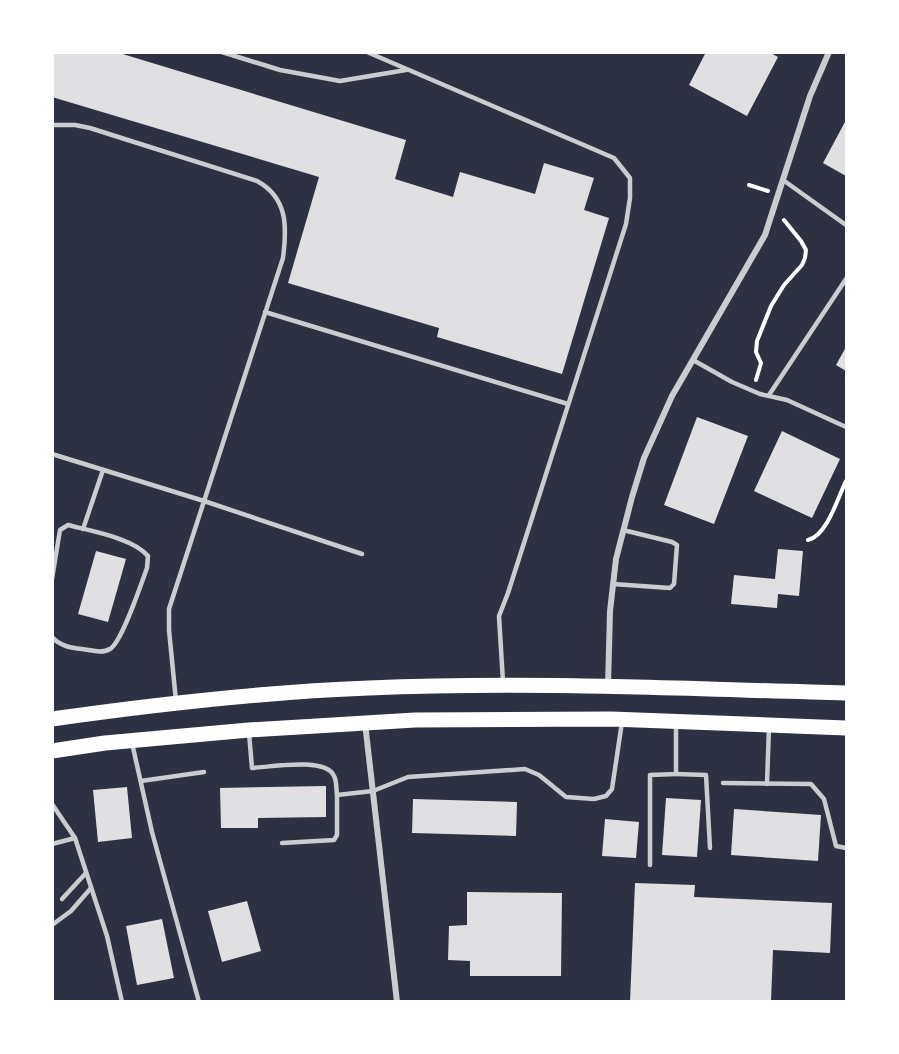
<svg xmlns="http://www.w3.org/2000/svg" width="899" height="1054" viewBox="0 0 899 1054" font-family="'Source Serif 4',serif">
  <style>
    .building { fill: #e0e0e3 }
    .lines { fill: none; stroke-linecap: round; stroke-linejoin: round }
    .path { stroke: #fff; stroke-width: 4 }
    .service { stroke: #caccd0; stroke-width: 4.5 }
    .minor { stroke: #caccd0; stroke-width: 6 }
    .primary { stroke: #fff; stroke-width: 15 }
  </style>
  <rect width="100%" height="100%" fill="#2d3142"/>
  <g class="building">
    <polygon points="52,52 116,52 406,140 395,179 453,197 460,172 535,194 544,163 594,178 584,210 609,218 562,374 437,337 439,328 288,283 319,177 52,97"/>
    <polygon points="706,52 769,52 778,57 747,116 689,85"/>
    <polygon points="846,120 846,176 823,163"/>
    <polygon points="846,347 846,371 836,365"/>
    <polygon points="697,417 748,436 714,524 664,505"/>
    <polygon points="782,431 840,459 812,518 754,491"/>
    <polygon points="778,549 803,551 799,596 778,594 777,608 731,604 734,575 775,579"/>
    <polygon points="96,551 126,559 108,622 78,614"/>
    <polygon points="326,786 326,817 258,818 258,828 221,828 220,788"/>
    <polygon points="127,787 132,838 98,842 93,790"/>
    <polygon points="666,798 701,800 697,857 662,855"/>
    <polygon points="413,799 517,802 516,836 412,833"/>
    <polygon points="734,809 821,815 818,861 731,855"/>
    <polygon points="605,819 639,822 636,858 602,856"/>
    <polygon points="635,883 695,885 694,897 832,903 830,953 773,950 771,1002 630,1002"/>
    <polygon points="467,892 562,893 561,976 470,976 470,961 448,960 449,926 467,925"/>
    <polygon points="247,901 261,951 222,962 208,911"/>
    <polygon points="162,919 174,978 137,985 126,926"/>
  </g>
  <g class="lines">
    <g class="path">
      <polyline points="749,185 768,191"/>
      <polyline points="756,380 761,363 756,352 757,341 771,306 784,285 802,265 805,258 806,250 801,241 784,220"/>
      <path d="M808,540C827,536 838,497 846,481"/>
    </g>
    <g class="service">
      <polyline points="222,52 280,70 340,81 406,70"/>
      <polyline points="367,52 614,158 630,178 630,198 626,224 508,593 499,616 503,682"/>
      <path d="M52,125H75L90,128L257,181C288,198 287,227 283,258L169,609V630L176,701"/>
      <polyline points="783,180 846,225"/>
      <polyline points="265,312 568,404"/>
      <polyline points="693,360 732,382 760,394 787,400 846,427"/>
      <polyline points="769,395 846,279"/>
      <polyline points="52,454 204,501 362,554"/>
      <polyline points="83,529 103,470"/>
      <path d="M52,579L60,530L68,525C91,531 133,538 148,556L147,568C141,584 122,642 110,649C102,654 91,650 82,649C71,648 60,646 52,637"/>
      <polyline points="613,584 670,588 674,584 677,545 672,542 623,530"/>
      <path d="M249,733L252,768C270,767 326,757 334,776C337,781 336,789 337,795L373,791L408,777L525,769L539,775L566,797L594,799L606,796L612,789L622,722"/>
      <polyline points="132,743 152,832 199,1002"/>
      <polyline points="676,774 706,775 710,848"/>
      <polyline points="141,781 204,772"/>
      <polyline points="723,783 811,784 824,799 836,846 846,848"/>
      <polyline points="767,784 769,727"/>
      <polyline points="52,804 75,838 107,936 122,1002"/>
      <polyline points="282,843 334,840 337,835 337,795"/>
      <polyline points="52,844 75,838"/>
      <polyline points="650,865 650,775 676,774 676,725"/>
      <polyline points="62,899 86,873"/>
      <polyline points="52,925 71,911 91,888"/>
    </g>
    <g class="minor">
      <polyline points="608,686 610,611 616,559 632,497 644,458 672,396 765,235 810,96 829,52"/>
      <polyline points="365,723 397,1002"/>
    </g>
    <g class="primary">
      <path d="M52,719C158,704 263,692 369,688C528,681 688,689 846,693"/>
      <polyline points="52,751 105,743 249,730 415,720 611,719 846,728"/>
    </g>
  </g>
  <rect width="899" height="1054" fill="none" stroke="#ffffff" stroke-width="108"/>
</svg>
